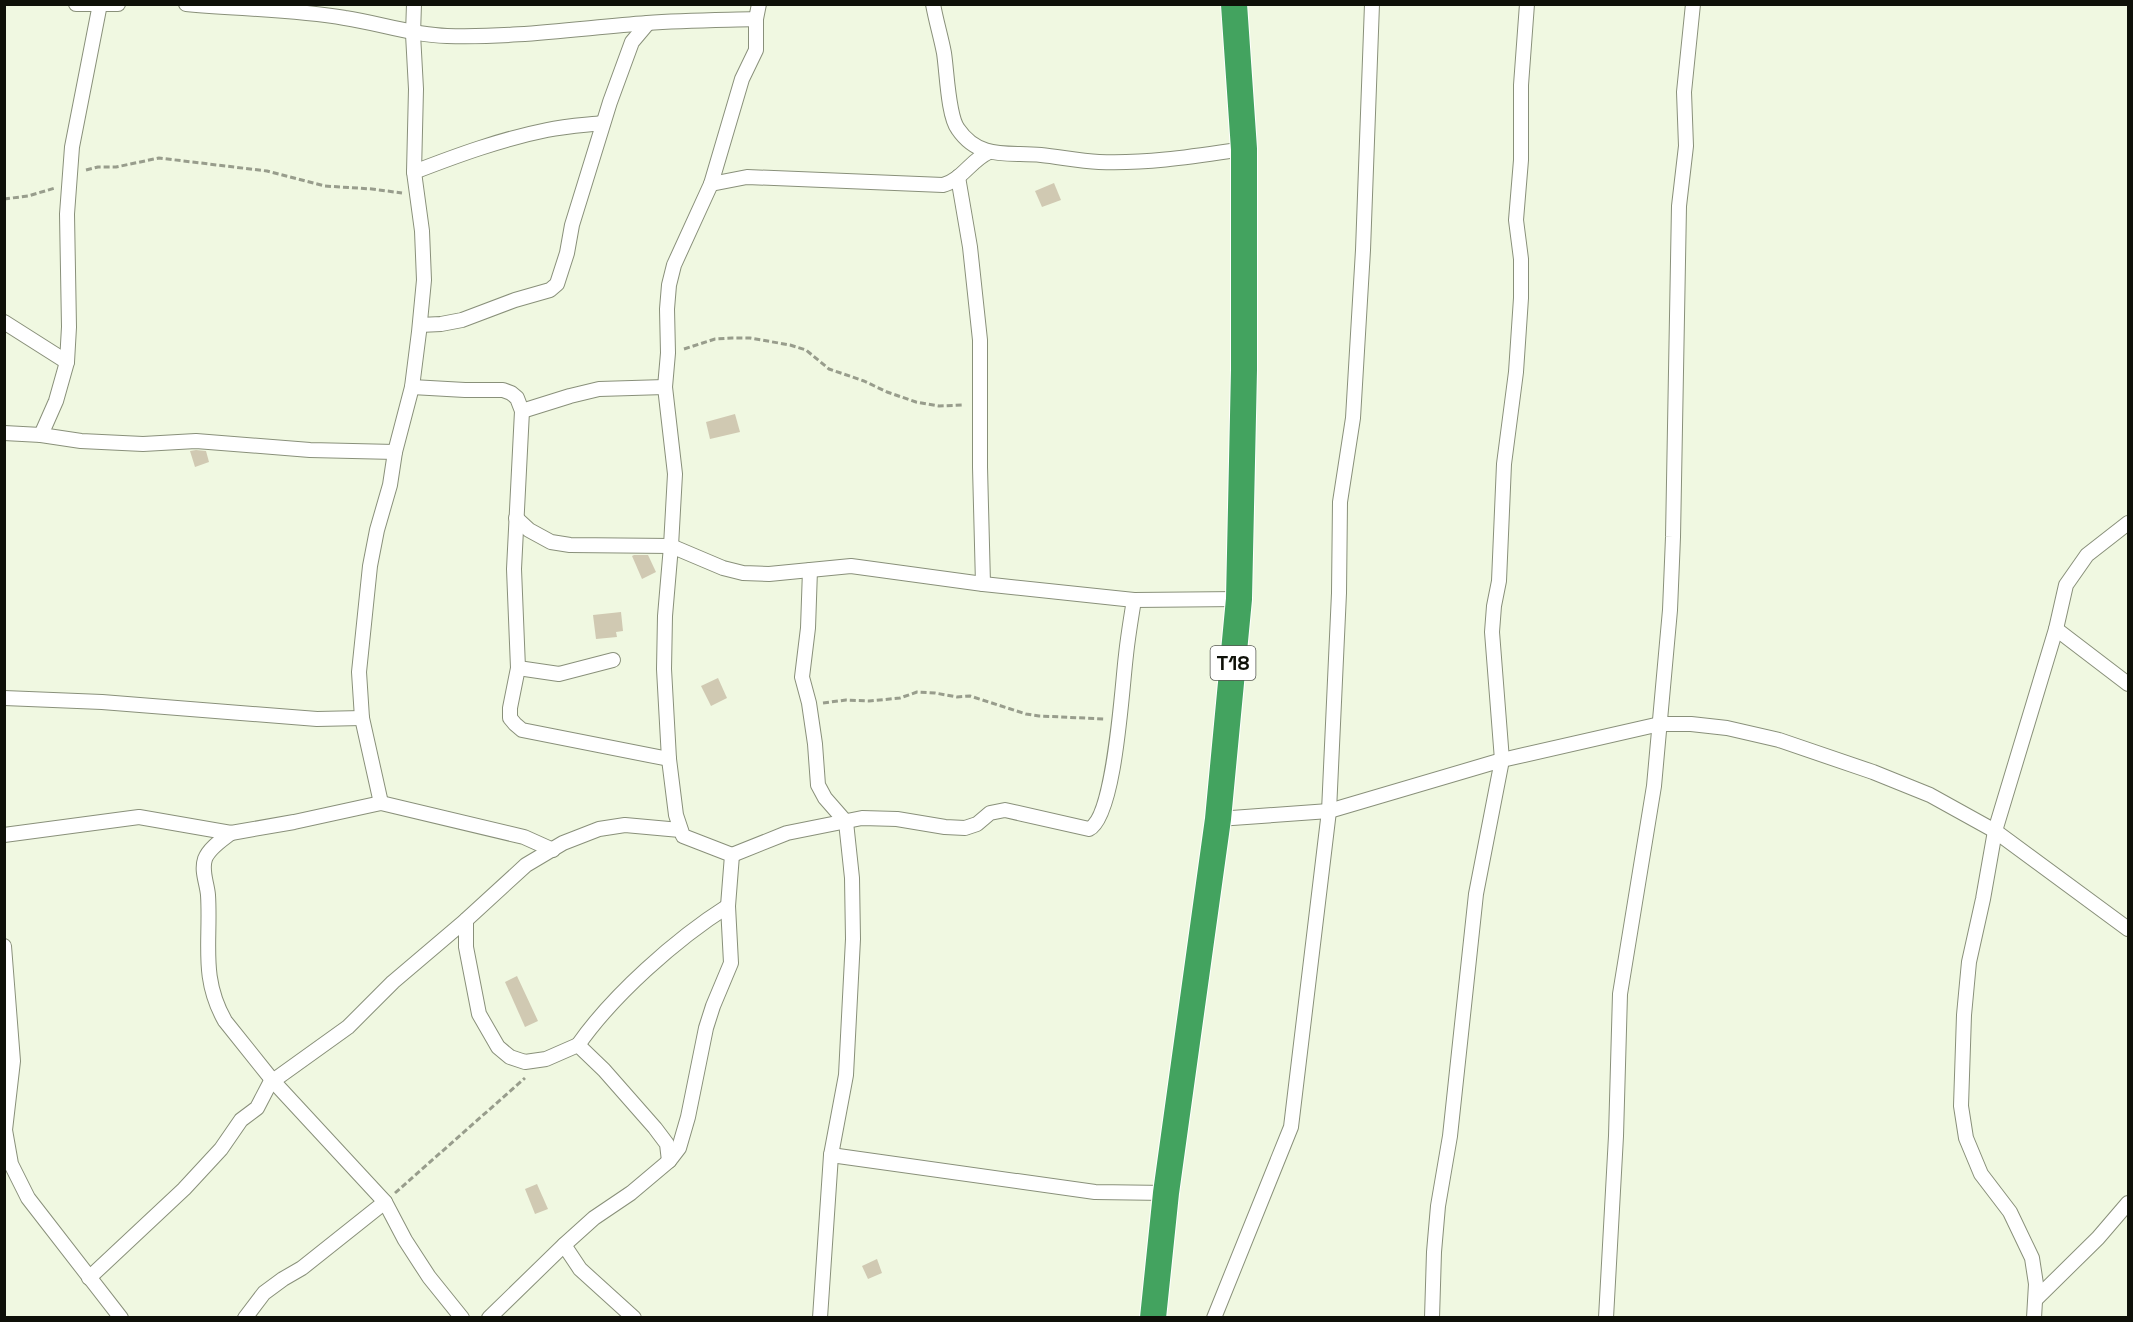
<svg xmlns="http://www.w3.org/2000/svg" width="2133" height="1322" viewBox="0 0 2133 1322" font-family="'Space Grotesk',sans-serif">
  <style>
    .building { fill: #d0c9b2 }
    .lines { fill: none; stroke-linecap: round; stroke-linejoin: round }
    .street-casing { stroke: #89907a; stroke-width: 16 }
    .highway-casing { stroke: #fff; stroke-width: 28 }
    .path { stroke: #989d8c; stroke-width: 3; stroke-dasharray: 6 3; stroke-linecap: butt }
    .street { stroke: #fff; stroke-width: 14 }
    .highway { stroke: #43a35f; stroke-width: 26 }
    .labels { text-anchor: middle; stroke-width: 4.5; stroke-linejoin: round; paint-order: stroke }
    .shield { fill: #fff; stroke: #565852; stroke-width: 1.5 }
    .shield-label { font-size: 20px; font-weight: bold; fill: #0e1008 }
  </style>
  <rect width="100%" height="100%" fill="#f0f8e1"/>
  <g class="building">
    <polygon points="1054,183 1061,200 1042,207 1035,191"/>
    <polygon points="735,414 740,432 710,439 706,422"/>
    <polygon points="196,450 206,451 209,462 195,467 190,451"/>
    <polygon points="634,555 648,555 656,572 642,579 632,556"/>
    <polygon points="621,612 623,631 616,632 617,637 596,639 593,615"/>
    <polygon points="718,678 727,698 711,706 701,686"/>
    <polygon points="517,976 538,1021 525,1027 505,982"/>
    <polygon points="537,1184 548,1209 535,1214 525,1189"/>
    <polygon points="877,1259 882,1273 868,1279 862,1266"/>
  </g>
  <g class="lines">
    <g class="street-casing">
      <g id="street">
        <polyline points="76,4 118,4"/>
        <path d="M186,4C239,9 292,9 345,18C379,23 412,35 447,36C514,38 581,28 647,23C683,20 720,20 756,19"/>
        <path d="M933,4C936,21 941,37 944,53C947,72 948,116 958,129C979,160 1008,152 1041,155C1060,157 1080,161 1099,162C1148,164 1196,156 1244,149"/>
        <path d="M414,172C458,155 502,139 547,130C565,126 585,125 603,123"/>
        <polyline points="958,177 970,247 980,340 980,467 983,584"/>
        <path d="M711,184L747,177L943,185C962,180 971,160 989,152"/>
        <polyline points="4,322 67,362"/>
        <polyline points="420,325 441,324 462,320 515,300 550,290 557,284 567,253 572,225 610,102 632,42 648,23"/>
        <polyline points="412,387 465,390 503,390 511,393 517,398 522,411 514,569 518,668 510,708 510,718 515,724 522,730 669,759"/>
        <polyline points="522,411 570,396 599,389 665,387"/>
        <polyline points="4,433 41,435 81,441 143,444 196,441 310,450 395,452"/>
        <polyline points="41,435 56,401 67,362 69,327 67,214 72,147 100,4"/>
        <polyline points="516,518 529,530 551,542 570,545 671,546 723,568 743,573 769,574 851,566 983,584 1134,600 1239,599"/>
        <polyline points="810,570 808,628 802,677 809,703 815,744 818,785 825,798 846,822 852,878 853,939 846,1075 831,1155 820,1318"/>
        <polyline points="2056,629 2128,684"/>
        <polyline points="518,668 559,674 613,660"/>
        <polyline points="4,698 102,702 317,719 362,718"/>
        <polyline points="381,803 362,718 359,672 370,566 377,530 390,485 395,452 412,387 419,332 424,280 422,231 414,172 416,89 413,34 414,4"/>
        <polyline points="1218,819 1329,811 1502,760 1660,724 1691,724 1727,728 1779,740 1873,772 1930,795 1995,831 2128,929"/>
        <path d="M231,833C222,840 209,848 205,859C201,871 207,883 208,895C211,942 200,977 225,1021L273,1081L385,1202L405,1240L429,1277L462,1318"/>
        <polyline points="4,835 139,817 231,833 294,822 381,803 524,837 553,850"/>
        <path d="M732,855L787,833L862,818L897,819L945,827L965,828L977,824L990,813L1005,810L1089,829C1115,817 1122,686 1126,655C1128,636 1131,618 1134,600"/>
        <polyline points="4,946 13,1061 5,1130 11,1164 28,1198 121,1318"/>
        <path d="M578,1045C613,995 676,939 728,906"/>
        <polyline points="831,1155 1095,1192 1166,1193"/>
        <polyline points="669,1161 667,1144 655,1128 604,1070 578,1045 546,1059 525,1062 510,1057 498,1047 479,1014 466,947 466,920 526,865 563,843 599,829 625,825 680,830"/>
        <polyline points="564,1245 580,1269 634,1318"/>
        <polyline points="89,1278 184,1189 221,1149 241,1120 257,1108 270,1083 348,1027 393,982 466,920"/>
        <polyline points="2036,1299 2098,1238 2128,1203"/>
        <polyline points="245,1318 264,1293 283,1279 302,1268 385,1202"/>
        <polyline points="489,1318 564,1245 594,1218 631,1193 669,1161 679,1148 688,1117 706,1028 713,1006 731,963 728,906 732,855 683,836 676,815 669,759 664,669 665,616 671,546 675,474 665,387 668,353 667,309 669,285 674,265 711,184 742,79 756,50 756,19 759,4"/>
        <polyline points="1214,1318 1291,1127 1329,811 1339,593 1340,502 1353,418 1363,250 1372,4"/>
        <polyline points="1432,1318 1434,1252 1438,1206 1450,1136 1476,894 1502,760 1492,632 1494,606 1499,581 1504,464 1516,372 1521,298 1521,259 1516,220 1521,160 1521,85 1527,4"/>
        <polyline points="1606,1318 1616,1136 1620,994 1654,786 1670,610 1673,537 1679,206 1686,146 1684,92 1693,4"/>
        <polyline points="2034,1318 2036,1284 2032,1258 2010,1212 1981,1174 1966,1138 1961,1106 1964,1015 1969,962 1983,899 1995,831 2056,629 2066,585 2087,555 2128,523"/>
      </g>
    </g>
    <g class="highway-casing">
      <polyline id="highway" points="1153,1318 1166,1193 1218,819 1239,599 1244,370 1244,149 1234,4"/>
    </g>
    <g class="path">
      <polyline points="86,170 98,167 116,167 159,158 267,171 325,186 372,189 402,193"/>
      <polyline points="4,199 28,196 55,188"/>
      <polyline points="684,349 715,339 732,338 750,338 790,345 806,350 829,369 864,381 887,392 916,402 939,406 964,405"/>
      <polyline points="823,703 846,700 869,701 900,698 917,692 935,693 957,697 970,696 1026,714 1039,716 1105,719"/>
      <polyline points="395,1193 525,1078"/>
    </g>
    <use href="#street" class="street"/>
    <use href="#highway" class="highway"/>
  </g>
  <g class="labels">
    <rect class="shield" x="1210.5" y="646" width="45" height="34" rx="4.5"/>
    <g class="shield-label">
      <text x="1233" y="670">T18</text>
    </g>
  </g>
  <rect width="2133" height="1322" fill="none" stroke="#0e1008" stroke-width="12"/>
</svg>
